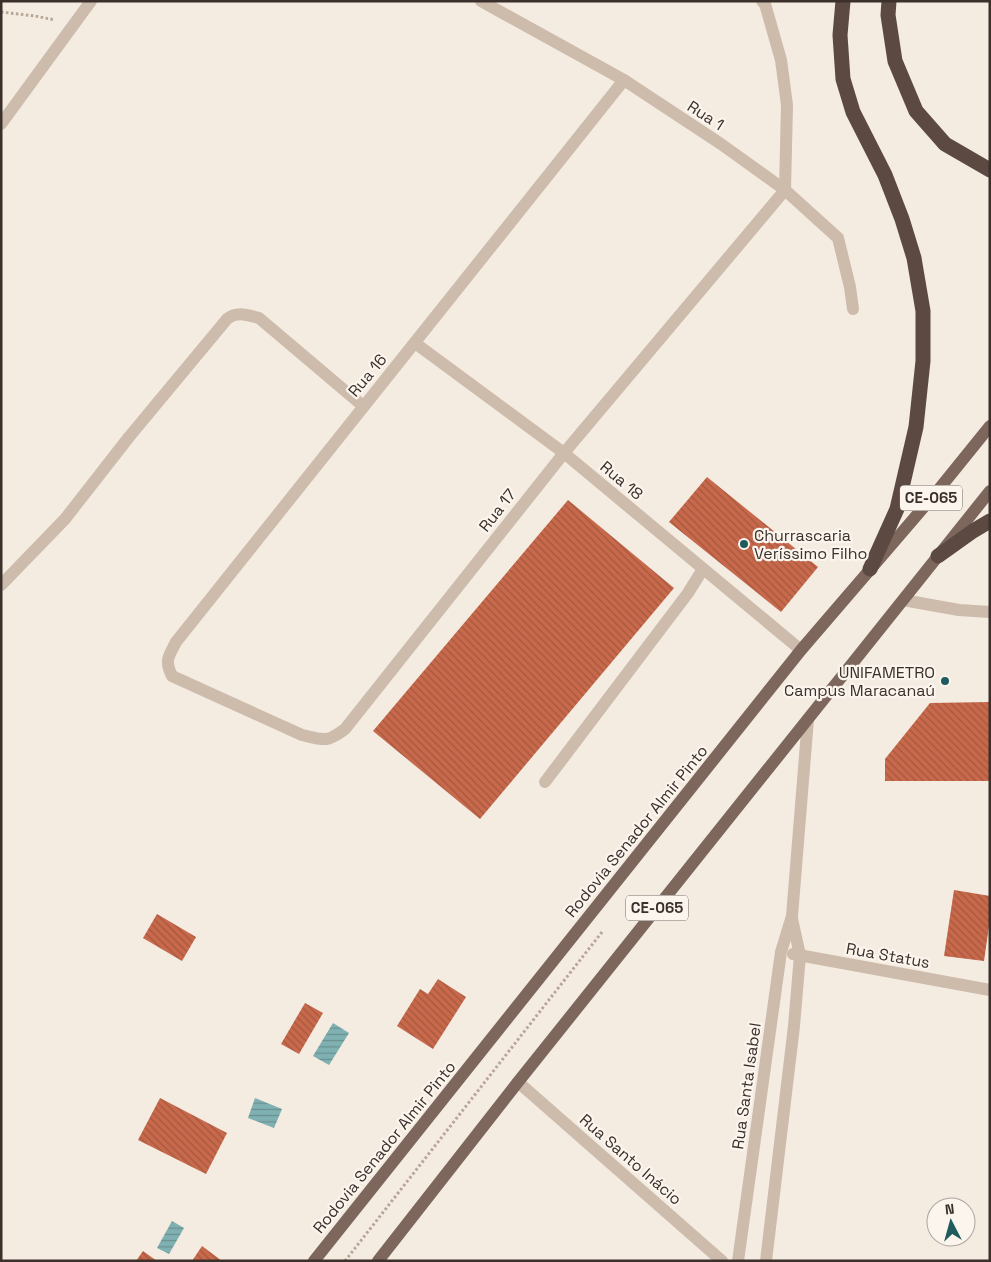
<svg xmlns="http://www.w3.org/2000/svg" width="991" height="1262" viewBox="0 0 991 1262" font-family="'Space Grotesk',sans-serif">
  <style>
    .water { fill: url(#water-rules) }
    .building { fill: url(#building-back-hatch) }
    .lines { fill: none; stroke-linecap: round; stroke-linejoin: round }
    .path { stroke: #b9a596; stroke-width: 3; stroke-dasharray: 2.5 2.5; stroke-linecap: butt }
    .minor { stroke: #cdbbac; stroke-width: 12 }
    .major { stroke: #7d675c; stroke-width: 12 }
    .highway { stroke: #5c4a42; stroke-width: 15 }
    .poi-dot { fill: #1f5a5e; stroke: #fbf5ee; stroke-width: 2 }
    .labels { text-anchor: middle; stroke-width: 4.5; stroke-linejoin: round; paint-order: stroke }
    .shield { fill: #fbf5ee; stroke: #756b66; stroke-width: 1 }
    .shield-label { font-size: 15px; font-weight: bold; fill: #3b302b }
    .street-label { font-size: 16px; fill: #3b302b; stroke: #fbf5ee }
    .poi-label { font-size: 16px; fill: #3b302b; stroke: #fbf5ee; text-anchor: start }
  </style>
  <defs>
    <pattern id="water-rules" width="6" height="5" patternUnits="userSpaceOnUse" patternTransform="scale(1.25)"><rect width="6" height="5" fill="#7fb0b2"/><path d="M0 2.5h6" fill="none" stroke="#699091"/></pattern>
    <pattern id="building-back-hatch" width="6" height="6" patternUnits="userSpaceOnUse" patternTransform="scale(1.25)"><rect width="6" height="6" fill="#c8694b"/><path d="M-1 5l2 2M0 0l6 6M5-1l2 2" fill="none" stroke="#a4573f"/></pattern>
  </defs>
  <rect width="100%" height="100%" fill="#f4ebe1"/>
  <g class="water">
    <polygon points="333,1023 349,1033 329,1065 313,1056"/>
    <polygon points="255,1098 282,1109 274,1128 248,1118"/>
    <polygon points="172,1221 184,1228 169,1254 157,1248"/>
  </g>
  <g class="building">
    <polygon points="707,477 818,567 781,612 669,522"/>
    <polygon points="568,500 674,588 480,819 373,731"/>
    <polygon points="990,702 990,781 885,781 885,759 930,703"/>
    <polygon points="954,890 990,896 990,919 984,961 944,956"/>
    <polygon points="157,914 196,937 182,961 143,938"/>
    <polygon points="438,979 466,997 433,1049 397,1026 420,989 428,994"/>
    <polygon points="305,1003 323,1013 299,1054 281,1044"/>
    <polygon points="160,1098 227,1133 206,1174 138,1140"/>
    <polygon points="202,1246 222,1261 192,1261"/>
    <polygon points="143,1251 157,1261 136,1261"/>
  </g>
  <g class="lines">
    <g class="path">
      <polyline points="1,12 35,16 55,20"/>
      <polyline points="345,1261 602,932"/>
    </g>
    <g class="minor">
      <polyline points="481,1 624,80 721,144 785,190 838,238 850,287 853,309"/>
      <path d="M624,80C475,268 325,454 176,642C169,656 164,660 172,676L302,735C323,740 327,743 345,729L564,453L785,190L787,105L781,60L765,4L762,1"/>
      <polyline points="1,124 91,1"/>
      <polyline points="415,343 564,453 801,650"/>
      <path d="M1,585L65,519L129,437L227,319C237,311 247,315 259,318L363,406"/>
      <polyline points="903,600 959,610 990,612"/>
      <polyline points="545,782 688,593 703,569"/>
      <polyline points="793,954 990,990"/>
      <polyline points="518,1082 722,1261"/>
      <polyline points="738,1261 781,952 792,916 808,719"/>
      <polyline points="766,1261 794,1026 800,955 792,919"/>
    </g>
    <g class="major">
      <polyline points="314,1261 801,650 935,494 990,426"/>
      <polyline points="378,1261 518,1082 990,491"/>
    </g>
    <g class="highway">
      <polyline points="843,1 840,35 843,79 853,112 885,175 902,219 914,258 923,311 923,361 916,427 897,509 870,569"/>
      <polyline points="889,1 888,15 895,61 916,111 945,144 990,170"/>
      <polyline points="938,556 973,531 990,521"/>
    </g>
  </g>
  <g class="poi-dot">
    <circle cx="744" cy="544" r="5"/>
    <circle cx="945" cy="681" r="5"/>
  </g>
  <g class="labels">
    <g class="shield">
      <rect x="900" y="485.5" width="62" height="25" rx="4"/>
      <rect x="626" y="895.5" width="62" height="25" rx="4"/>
    </g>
    <g class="shield-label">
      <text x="931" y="503">CE-065</text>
      <text x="657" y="913">CE-065</text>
    </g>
    <g class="street-label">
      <text transform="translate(706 115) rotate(33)" y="6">Rua 1</text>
      <text transform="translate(367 375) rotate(-50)" y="6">Rua 16</text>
      <text transform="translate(622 480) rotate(40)" y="6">Rua 18</text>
      <text transform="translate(497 510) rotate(-52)" y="6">Rua 17</text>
      <text transform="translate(636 831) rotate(-51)" y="6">Rodovia Senador Almir Pinto</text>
      <text transform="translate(888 955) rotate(10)" y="6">Rua Status</text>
      <text transform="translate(746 1086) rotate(-82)" y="6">Rua Santa Isabel</text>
      <text transform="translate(384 1147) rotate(-51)" y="6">Rodovia Senador Almir Pinto</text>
      <text transform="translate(631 1159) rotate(41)" y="6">Rua Santo Inácio</text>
    </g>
    <g class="poi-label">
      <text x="754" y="541">Churrascaria<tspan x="754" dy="18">Veríssimo Filho</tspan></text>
      <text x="935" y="678" text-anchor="end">UNIFAMETRO<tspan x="935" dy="18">Campus Maracanaú</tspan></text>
    </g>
  </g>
  <rect width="991" height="1262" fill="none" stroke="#3b302b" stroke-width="5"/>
  <g transform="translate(951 1222) rotate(354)"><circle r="24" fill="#fbf5ee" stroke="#aea6a0"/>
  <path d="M0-4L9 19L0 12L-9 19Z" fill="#1f5a5e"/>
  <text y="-8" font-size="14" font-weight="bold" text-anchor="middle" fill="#3b302b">N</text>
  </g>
</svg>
